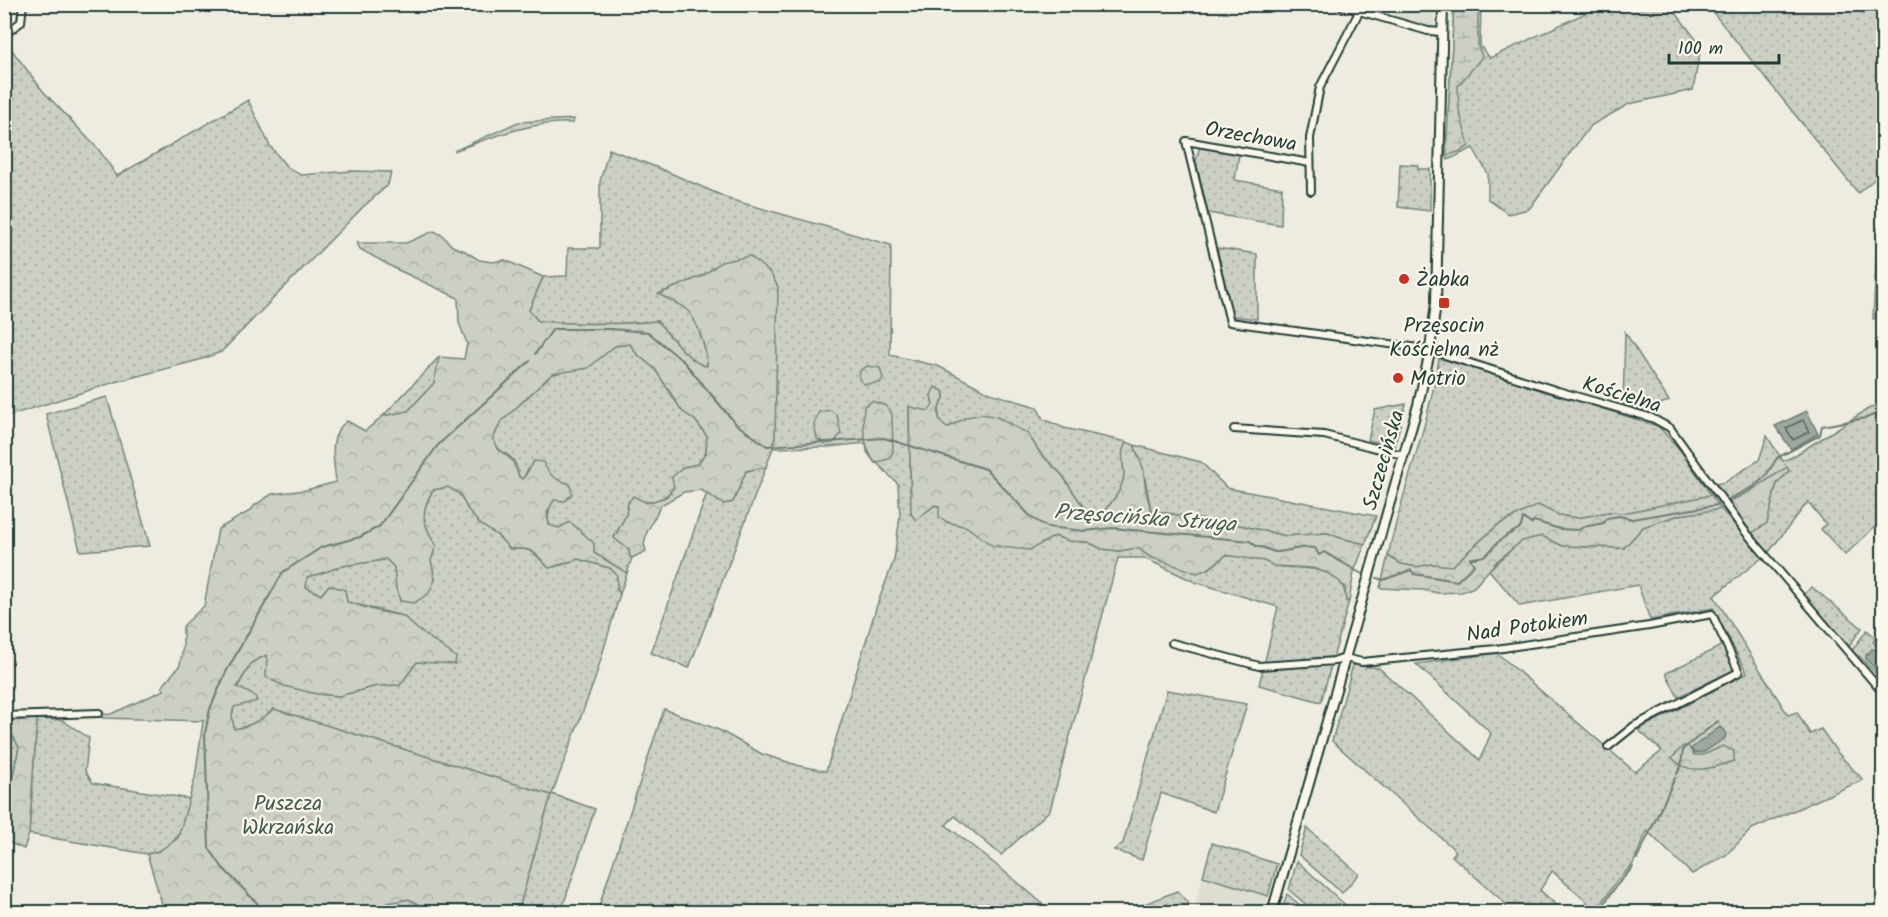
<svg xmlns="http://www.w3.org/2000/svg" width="1888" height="917" viewBox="0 0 1888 917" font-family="Kalam,sans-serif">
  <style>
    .built { fill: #ddddd2 }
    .grass { fill: url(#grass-dots); stroke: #75867c; stroke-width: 1.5 }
    .forest { fill: url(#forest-crowns); stroke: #75867c; stroke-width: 1.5 }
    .wetland { fill: url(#wetland-marsh); stroke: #75867c; stroke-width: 1.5 }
    .water { fill: #9fa89f; stroke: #6c7d74; stroke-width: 1.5 }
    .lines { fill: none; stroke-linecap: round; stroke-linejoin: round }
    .shore { stroke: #52685f; stroke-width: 1.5 }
    .stream { stroke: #6c7d74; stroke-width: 2 }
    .minor-casing { stroke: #1f3d34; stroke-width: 10 }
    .tertiary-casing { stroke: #1f3d34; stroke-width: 12 }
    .minor { stroke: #fbf7ec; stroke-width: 6 }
    .tertiary { stroke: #fbf7ec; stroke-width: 8 }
    .poi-dot { fill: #c8321e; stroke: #fbf7ec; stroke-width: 2 }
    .labels { text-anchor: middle; stroke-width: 4.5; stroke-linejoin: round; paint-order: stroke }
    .street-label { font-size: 21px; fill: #1f3d34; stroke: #fbf7ec }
    .poi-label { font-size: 21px; fill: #1f3d34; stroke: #fbf7ec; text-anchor: start }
    .park-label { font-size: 21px; fill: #415a51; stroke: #fbf7ec }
    .water-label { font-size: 22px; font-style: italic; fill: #455d54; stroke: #fbf7ec }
  </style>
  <defs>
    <pattern id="grass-dots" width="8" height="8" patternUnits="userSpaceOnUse" patternTransform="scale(1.5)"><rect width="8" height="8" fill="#cbcfc4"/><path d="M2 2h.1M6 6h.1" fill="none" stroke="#aeb3a9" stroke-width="1.8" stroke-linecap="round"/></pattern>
    <pattern id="forest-crowns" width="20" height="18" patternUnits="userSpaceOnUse" patternTransform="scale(1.5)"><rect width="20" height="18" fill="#cbcfc4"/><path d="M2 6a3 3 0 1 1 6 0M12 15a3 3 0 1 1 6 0" fill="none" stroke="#aeb3a9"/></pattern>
    <pattern id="wetland-marsh" width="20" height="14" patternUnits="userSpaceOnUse" patternTransform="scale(1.5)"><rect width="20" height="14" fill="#cbcfc4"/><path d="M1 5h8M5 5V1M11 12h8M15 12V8" fill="none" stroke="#aeb3a9"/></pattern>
  </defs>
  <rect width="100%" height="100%" fill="#eeece1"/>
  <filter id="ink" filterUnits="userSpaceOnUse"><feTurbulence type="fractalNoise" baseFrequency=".0167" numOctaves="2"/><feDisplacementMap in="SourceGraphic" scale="12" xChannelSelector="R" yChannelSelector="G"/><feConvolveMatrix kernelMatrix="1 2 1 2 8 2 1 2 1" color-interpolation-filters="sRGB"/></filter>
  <g filter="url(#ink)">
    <g class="built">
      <polygon points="1395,5 1434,5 1434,32 1395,20"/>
      <polygon points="1203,876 1268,897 1263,912 1193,912"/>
    </g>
    <g class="grass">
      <polygon points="1454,5 1481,5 1480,46 1490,58 1596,8 1618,5 1670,5 1701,46 1693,90 1629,104 1590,126 1529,209 1508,214 1488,199 1488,174 1473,148 1448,160 1446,156"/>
      <polygon points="1707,5 1883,5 1883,172 1858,193"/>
      <polygon points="5,41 43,91 99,150 117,176 248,100 270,146 287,167 301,175 352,171 391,172 388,185 363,207 221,352 199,360 115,382 5,417 4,124 12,115 5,103"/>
      <path d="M574,119L573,123C531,121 493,137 454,151L518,122Z"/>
      <polygon points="1201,141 1240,148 1235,180 1282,188 1281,225 1208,213 1196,161"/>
      <path d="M609,149L661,169L732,200L891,245L890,355L938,366L990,393L1037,407L1043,419L1064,428L1127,442C1120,452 1124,464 1124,475C1123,489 1108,512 1095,516L1086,511L1062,475L1040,453L1028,434L997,417H967L947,428C935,420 937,409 944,398L943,391L931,395L933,404L929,411L909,408L911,514L916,519L935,505L939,506L947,522L1043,543L1054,536L1069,541L1088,542L1102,549L1119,551L1138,548L1150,557L1209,569L1226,555C1238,557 1251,557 1263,560C1267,562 1271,565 1275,566C1302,571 1344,561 1346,601H1349L1321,702L1259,685L1278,607L1195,582L1144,558H1118L1050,810L1001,855L955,816L946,825L1015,880L1052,912H597L664,709L719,730L762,754L800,766L826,771L877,605L894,560L900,516L898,484L877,463H875L867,452L866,443L828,447L773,448L775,436L721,262L704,275L659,294C668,300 682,304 689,311C698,321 707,353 707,366C691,365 668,333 657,321C618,325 577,324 538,321L529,310L543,277L567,276L568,248H600V181Z"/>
      <polygon points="1400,164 1418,165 1418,169 1430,169 1430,211 1398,207"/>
      <polygon points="1878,228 1883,230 1883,316 1873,319"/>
      <polygon points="1217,248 1257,254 1257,319 1232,316"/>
      <polygon points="1625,332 1669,401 1651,407 1623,406"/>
      <path d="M630,344L637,354L655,369L682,411L695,420L707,436L706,453L698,464L684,467C669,498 665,504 628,502L626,515L614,537L629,550L630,557L632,558L627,573L594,553L559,528L549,525C545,504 556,498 570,484L556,480L548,474L528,469L523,479L519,477C518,473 517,467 515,463C509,451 499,456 493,438L501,422L552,374L566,371L604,354L615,346Z"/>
      <polygon points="439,357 440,368 434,383 408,411 383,416"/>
      <path d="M1439,358L1658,426L1681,451L1711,495L1624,513L1609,512L1578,518L1558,515L1538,505L1498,525L1452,566L1432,564L1416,567L1401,564L1388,556C1402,490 1429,425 1439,358Z"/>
      <polygon points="107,397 150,546 80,551 46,414"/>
      <polygon points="1883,403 1883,519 1845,555 1821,529 1826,524 1808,502 1768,553 1752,533 1767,523 1777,483 1789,471 1787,468 1749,492 1728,502 1716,484 1725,482 1759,460 1767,436 1783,461 1794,456 1868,409"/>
      <polygon points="1406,404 1394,447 1368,440 1375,410"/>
      <polygon points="1134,445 1201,462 1227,488 1376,516 1365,544 1340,538 1328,533 1286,536 1239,525 1209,521 1151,510 1143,468"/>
      <polygon points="766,467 689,668 651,653 707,493 723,504 733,502 746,471"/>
      <path d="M448,487L460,494L468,510L480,524L498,536L510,549C532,547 534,553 549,568L565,564L578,559L610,568L617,575V589L620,594L595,679L552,794L595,809L561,912H518L551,795L274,709C262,719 250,727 234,729L232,715L234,707L255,696L237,688L252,662L267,655L317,694L339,696L377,686L400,685L417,662L455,657L417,629L403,616L347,602L345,590L329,585L321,595L306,587V577C319,575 331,569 343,566C358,563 372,563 386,559L394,567L396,588L435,580L431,560L436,546C423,524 419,513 433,490Z"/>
      <polygon points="1721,509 1763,557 1714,596 1788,715 1797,712 1810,734 1821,729 1837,752 1863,780 1752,829 1726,855 1692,874 1647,831 1633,864 1615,883 1597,911 1552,871 1540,890 1564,912 1502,912 1507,905 1452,856 1456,851 1332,741 1353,665 1379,668 1480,760 1491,733 1416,664 1497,653 1635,772 1662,751 1638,730 1747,673 1713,608 1650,620 1638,585 1520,606 1489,570 1522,540 1542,536 1563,546 1624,548 1643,527 1679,515"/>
      <polygon points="1812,587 1862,628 1849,646 1846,647 1803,595"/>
      <polygon points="1867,630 1876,638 1873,642 1883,651 1883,681 1859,656 1856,658 1851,653 1853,649"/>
      <polygon points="1723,645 1734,665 1732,671 1678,697 1666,673"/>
      <polygon points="1167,690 1247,704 1214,812 1161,793 1142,860 1114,850 1123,843"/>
      <path d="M37,719L62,720L89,738L85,771L93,783L191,799C181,828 181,847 147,854L29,834Z"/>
      <polygon points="5,723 19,747 5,815"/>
      <polygon points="1307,828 1359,874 1342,893 1299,855"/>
      <polygon points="1212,843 1277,864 1268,896 1203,876"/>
      <polygon points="1297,861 1353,912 1315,912 1289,890"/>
      <polygon points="1177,891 1188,903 1185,912 1125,912"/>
      <polygon points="1287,894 1308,912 1281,912"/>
      <polygon points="409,899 432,912 389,912 384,910 387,903"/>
    </g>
    <g class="forest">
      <path d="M434,231L442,235L452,246L465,251L479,260L492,262L505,260L543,277L529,310L538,321C577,324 618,325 657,321C668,333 691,365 707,366C708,353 697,320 688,311C681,304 667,299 659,294L704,275L721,262L750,256L771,274L778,287L775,436L773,448L766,467L746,471L733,502L723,504L701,490L684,492L661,505L647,532L644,544L646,551L632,558L630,557L629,550L614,538L626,515L628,503L633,496L647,503L666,497L674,487L672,477L684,467L698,464L706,453L707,436L695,420L682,411L655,369L637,354L630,344L615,346L588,368L552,374L501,422L493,438L497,449C512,458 514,461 519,477L523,479L534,461L543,462C550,476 555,480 570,484L572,494L565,501L554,500L547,513L549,525L559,528L570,522L594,543V553L627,573L620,594L617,589V575L610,568L578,559L549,568C534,552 533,547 510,549L498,536L480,524L468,510L460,494L448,487L433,490C419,513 423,524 436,546L431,560L435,580L429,593L414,603L400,601L396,588L394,567L386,559C372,563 358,563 343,566C331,569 320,575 307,577L306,587L321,595L329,585L345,590L347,602L377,611L403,616L417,629L456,657L455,664L417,662L400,685L377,686L339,696L317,694L284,686L266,677L267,655L252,662L237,687L255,696L257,701L234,707L232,715L234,729C250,727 262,719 274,709L551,795L518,912H432L409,899L387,903L384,910L389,912H132L133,909L164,911L147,854L159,851L178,838L195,778L203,721L103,718L98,715L111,714L164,690L162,687L180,665L183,646V626L204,606L218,529L250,511L255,505L272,494L306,490L336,482C334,460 327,435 347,421L365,431L383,416L408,411L434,383L439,357L464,359L467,343L459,323L458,298L396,269L360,249L357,243H406Z"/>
      <polygon points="867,366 880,368 883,378 880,383 864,384 859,379 860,371"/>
      <path d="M935,387L943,391L944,398C937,409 935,420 947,428L967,417L982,414L997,417L1028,434L1040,453L1062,475L1086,511L1094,516C1108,512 1123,489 1124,475C1124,464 1119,452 1127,442L1134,445L1143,468L1146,492L1151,510L1209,521L1239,525L1286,536L1328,533L1340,538L1365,544L1354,572L1349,601H1346L1345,588L1339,581L1327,573L1312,568L1274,566L1264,561L1226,555L1208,569L1197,573L1150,557L1138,548L1119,551L1102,549L1088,542L1069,541L1055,536L1030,550L993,546L967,527L947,522L939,517V507L935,505L916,520L911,514L909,407L929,411L933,404L931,395Z"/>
      <path d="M872,401L886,406L892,414L893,452L888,459L875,463C863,446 862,426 864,406Z"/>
      <polygon points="830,410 837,415 841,434 833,443 825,444 817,439 814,424 819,412"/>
      <polygon points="1787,467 1789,471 1777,483 1767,523 1752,533 1728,502 1749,492"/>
      <polygon points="1711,495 1721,509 1679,515 1643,527 1624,548 1563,546 1542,536 1522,541 1497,561 1474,587 1462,592 1438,593 1423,590 1380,588 1388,556 1401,564 1416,567 1432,564 1452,566 1498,525 1538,505 1558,515 1578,518 1609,512 1624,513"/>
      <polygon points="37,719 29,834 24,849 5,841 5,815 19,747 5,721"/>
      <path d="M1683,746H1688L1694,755H1703L1723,746L1734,751V761C1713,768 1689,777 1672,758Z"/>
    </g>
    <polygon class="wetland" points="1454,5 1478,5 1478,45 1482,57 1458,86 1459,110 1469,146 1461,151 1446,156"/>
    <g class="water">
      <polygon points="1807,411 1818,434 1791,449 1775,426"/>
      <polygon points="1872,649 1878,651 1883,657 1883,677 1866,659 1866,655"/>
      <polygon points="1720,727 1726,733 1725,738 1704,752 1694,753 1691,749 1693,747"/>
    </g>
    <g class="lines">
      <polygon class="shore" points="1803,420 1809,432 1793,440 1786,428"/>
      <g class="stream">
        <path d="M535,354L553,329H610L648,332L684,362L736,424L767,446L884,438L986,469L1032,518L1047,527L1085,531L1112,528L1250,541L1257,547C1265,546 1268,551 1276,552C1290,552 1300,545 1315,548L1319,555L1324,552L1362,574"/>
        <polyline points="1729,499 1753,487 1765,477 1777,458 1820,435 1822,426 1866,418 1884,411"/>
        <path d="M1377,578L1383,580L1411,570L1414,574L1457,581L1474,565L1470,558C1493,558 1488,548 1503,538C1509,533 1515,532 1521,527L1523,518L1531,524L1534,521L1560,529L1579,530L1583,527L1604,523L1607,518L1619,516L1632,519L1717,505"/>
        <polyline points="1677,774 1681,766 1683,749 1718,721"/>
        <polyline points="1637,859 1675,778"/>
        <polyline points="257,912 257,903 222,867 209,848 205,733 210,709 226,672 283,572 322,547 360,537 380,526 438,445 530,361"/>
        <polyline points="1599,912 1616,886 1633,867"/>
      </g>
      <g class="minor-casing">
        <g id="minor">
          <polyline points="1335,4 1428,31 1442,32"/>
          <polyline points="4,35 21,22 23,4"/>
          <polyline points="1310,163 1186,141 1230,322 1426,349 1558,391 1652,418 1670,428 1744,530 1884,694"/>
          <polyline points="1311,191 1310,138 1320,87 1359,12"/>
          <polyline points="1234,429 1324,435 1403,455"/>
          <polyline points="1172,643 1259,666 1336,661 1345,658 1362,662 1496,649 1649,626 1712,614 1739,672 1634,726 1608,747"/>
          <polyline points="4,716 99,713"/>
        </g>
      </g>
      <g class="tertiary-casing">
        <polyline id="tertiary" points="1272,912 1418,405 1429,356 1436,303 1443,4"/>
      </g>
      <use href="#minor" class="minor"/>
      <use href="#tertiary" class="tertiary"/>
    </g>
  </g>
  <g class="poi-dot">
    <circle cx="1404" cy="279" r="6"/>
    <rect x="1438" y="297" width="12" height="12" rx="3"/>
    <circle cx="1398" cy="378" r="6"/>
  </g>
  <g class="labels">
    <g class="street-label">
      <text transform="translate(1251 136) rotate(10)" y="7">Orzechowa</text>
      <text transform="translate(1622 394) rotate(17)" y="7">Kościelna</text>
      <text transform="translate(1383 460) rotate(-74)" y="7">Szczecińska</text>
      <text transform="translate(1527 626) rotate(-8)" y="7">Nad Potokiem</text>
    </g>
    <g class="poi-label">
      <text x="1416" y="286">Żabka</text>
      <text x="1444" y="332" text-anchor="middle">Przęsocin<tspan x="1444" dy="24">Kościelna nż</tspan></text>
      <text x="1410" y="385">Motrio</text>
    </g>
    <g class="park-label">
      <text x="288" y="810">Puszcza<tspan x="288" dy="24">Wkrzańska</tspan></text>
    </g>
    <g class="water-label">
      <text transform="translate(1145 517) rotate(4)" y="8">Przęsocińska Struga</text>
    </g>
  </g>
  <rect width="1888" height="917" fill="none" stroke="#fbf7ec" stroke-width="24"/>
  <rect x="12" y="12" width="1864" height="893" fill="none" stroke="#1f3d34" stroke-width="2" filter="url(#ink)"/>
  <path d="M1669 54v9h110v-9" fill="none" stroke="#1f3d34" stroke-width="3"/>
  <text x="1678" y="54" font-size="18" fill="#1f3d34" stroke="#fbf7ec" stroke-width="4.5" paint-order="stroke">100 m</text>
</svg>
